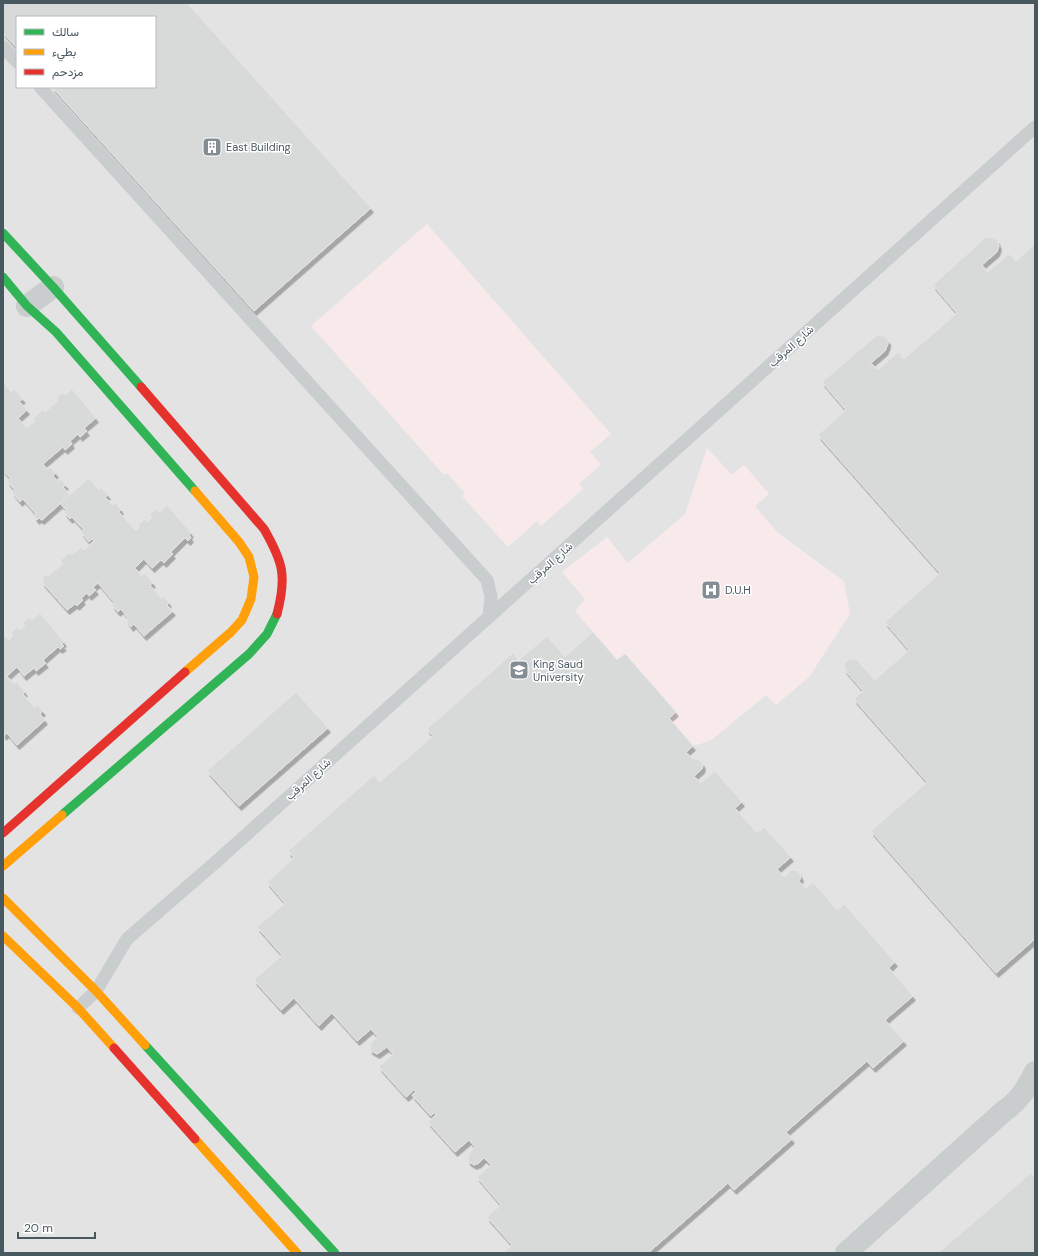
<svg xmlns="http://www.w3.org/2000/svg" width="1038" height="1256" viewBox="0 0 1038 1256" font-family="'DM Sans',Vazirmatn,sans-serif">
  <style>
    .education { fill: #e4e3e4; fill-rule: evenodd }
    .medical { fill: #f8eaeb }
    .building { fill: #d8dada; stroke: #e3e4e5; filter: url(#shadow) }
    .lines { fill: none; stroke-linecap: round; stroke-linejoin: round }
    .lane { stroke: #c9cdce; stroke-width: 13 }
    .street { stroke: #c9cdce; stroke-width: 22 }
    .fast { stroke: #30b455; stroke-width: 9 }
    .slow { stroke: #ff9f0a; stroke-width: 9 }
    .jam { stroke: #e5322d; stroke-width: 9 }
    .labels { text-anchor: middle; stroke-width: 3; stroke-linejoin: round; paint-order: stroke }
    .poi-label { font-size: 11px; fill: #48585f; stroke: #fff; text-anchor: start }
    .street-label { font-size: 11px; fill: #48585f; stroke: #fff }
  </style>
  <defs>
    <filter id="shadow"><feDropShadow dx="2.5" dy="4.5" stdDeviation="0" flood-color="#0004"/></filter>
  </defs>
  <rect width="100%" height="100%" fill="#f2f2f2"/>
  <path class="education" d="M3,3H1035V1253H3ZM17,17H155V87H17Z"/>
  <g class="medical">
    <polygon points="427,224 611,434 590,452 601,464 579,484 583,489 541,526 537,521 508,547 462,496 465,493 447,473 444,475 311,326"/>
    <polygon points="707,448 732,475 744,465 769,494 755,506 778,533 844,581 850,614 809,677 776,705 766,695 710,741 693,746 669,718 675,712 625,654 617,660 575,611 585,599 562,572 607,537 628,563 685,514"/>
  </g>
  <g class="building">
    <polygon points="3,3 187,3 371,208 254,311 52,87 155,87 155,17 17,17 17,48 3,33"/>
    <polygon points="991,237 997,240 999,246 997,252 982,265 988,272 1009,254 1016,261 1035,244 1035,939 996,973 871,831 927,782 854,699 863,691 845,670 844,664 850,659 856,659 875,680 909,650 885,622 940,573 818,435 846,410 822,382 877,335 881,335 885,337 888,340 888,344 885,351 871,363 878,370 898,352 904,359 957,313 933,285 985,238"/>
    <polygon points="3,382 11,392 14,389 23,399 19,401 27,410 18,418 27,428 35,421 33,418 43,410 45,412 58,401 56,398 63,393 65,395 72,389 96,418 84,428 87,431 80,437 78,434 70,441 72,444 65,450 63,447 43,464 47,469 50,467 56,473 53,476 58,481 60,479 66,485 63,487 70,495 42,520 39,518 37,520 34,516 36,514 23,499 20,502 12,492 15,490 7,481 10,478 3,470"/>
    <polygon points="89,478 99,490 102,488 108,495 105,497 113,505 116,503 121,510 119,512 136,531 140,527 138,525 145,519 147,522 152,517 150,514 157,509 159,512 167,505 191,533 189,535 191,538 188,541 185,538 171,552 173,554 164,563 161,560 152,568 144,559 135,568 141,576 145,573 153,583 150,585 161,598 164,596 169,603 167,605 173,611 144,636 134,624 131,627 126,620 128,618 121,609 118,612 112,605 114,602 98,583 93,587 96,590 89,596 87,593 81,598 83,600 77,606 75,604 67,610 42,582 44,580 42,577 46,574 48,576 63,564 60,561 70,552 72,555 81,547 84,550 94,541 92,539 89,542 81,532 84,530 72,517 70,519 64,512 66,510 60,503"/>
    <polygon points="40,613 64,642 61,644 64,646 60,649 58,647 43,660 46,663 36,671 34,668 24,676 17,667 7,676 14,684 17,682 25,692 23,694 34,707 37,705 43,711 40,714 45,720 17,745 7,733 4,736 3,734 3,634 9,640 13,636 11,633 18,627 20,630 25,626 23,623 29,617 32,620"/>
    <polygon points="593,632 617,660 625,654 676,712 669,718 693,746 686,752 693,759 698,759 701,761 703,765 702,769 694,776 701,783 715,771 742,802 735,808 757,833 764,827 791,857 777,869 784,877 792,870 798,871 801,877 799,881 806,888 813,882 837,910 844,904 895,962 889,968 913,996 885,1020 904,1041 873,1068 867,1061 786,1132 792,1139 734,1190 728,1183 648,1253 503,1253 512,1245 487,1217 501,1205 477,1177 491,1165 484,1158 479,1163 474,1165 468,1161 468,1155 475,1147 469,1140 455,1152 428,1122 436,1115 434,1113 431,1116 412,1095 416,1092 414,1090 406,1097 379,1067 393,1054 387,1047 380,1052 377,1054 370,1050 371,1043 378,1037 371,1029 357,1041 332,1013 319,1026 294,998 281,1010 254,980 282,955 257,927 285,903 267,882 294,858 288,851 374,775 380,782 433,736 427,729 513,653 519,660 547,636 565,657"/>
    <polygon points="296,692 328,728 239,806 207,771"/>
    <polygon points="1031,1173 1035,1177 1035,1253 938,1253"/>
  </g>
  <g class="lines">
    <g class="lane">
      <polyline points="3,47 17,62"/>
      <polyline points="40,87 487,580 491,596 489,617"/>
      <polyline points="78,1008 96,991 127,939 217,861 1035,127"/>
    </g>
    <g class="street">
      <polyline points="27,306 53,287"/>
      <path d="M846,1253L1004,1111C1019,1101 1027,1088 1035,1072"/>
    </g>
    <g class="fast">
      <polyline points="3,233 53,287 141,387"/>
      <polyline points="3,277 27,306 56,332 195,491"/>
      <polyline points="62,815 249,654 267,634 277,614"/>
      <polyline points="145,1045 335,1253"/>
    </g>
    <g class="slow">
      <polyline points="185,672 231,632 242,620 251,599 254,577 249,557 239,542 195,491"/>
      <polyline points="3,866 62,815"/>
      <polyline points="3,898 96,991 145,1045"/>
      <polyline points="3,936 78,1008 114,1048"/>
      <polyline points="195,1139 297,1253"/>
    </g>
    <g class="jam">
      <path d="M141,387L264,529C283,562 287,576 277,614"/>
      <polyline points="3,833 185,672"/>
      <polyline points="114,1048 195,1139"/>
    </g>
  </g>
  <defs>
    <g id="building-square" transform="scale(1)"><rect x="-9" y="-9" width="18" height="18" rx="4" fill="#848e92" stroke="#fff"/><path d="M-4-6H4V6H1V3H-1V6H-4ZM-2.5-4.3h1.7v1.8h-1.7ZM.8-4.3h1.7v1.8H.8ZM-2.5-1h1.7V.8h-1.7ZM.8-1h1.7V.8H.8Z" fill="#fff"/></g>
    <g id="hospital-square" transform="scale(1)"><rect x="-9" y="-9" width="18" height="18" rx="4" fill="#848e92" stroke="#fff"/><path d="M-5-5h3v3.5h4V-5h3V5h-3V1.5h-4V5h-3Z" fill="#fff"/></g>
    <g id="university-square" transform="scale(1)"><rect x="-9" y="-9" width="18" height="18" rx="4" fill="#848e92" stroke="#fff"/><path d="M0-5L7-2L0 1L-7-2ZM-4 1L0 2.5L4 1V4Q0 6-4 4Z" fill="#fff"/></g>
  </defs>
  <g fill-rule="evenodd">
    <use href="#building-square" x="212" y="147"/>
    <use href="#hospital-square" x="711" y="590"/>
    <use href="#university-square" x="519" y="670"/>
  </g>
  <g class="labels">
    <g class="poi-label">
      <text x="226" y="151">East Building</text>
      <text x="725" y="594">D.U.H</text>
      <text x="533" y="668">King Saud<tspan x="533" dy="13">University</tspan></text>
    </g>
    <g class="street-label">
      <text transform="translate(791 346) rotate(-42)" y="4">شارع المرقب</text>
      <text transform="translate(550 563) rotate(-42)" y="4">شارع المرقب</text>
      <text transform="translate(308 779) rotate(-42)" y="4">شارع المرقب</text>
    </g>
  </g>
  <rect width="1038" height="1256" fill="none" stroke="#48585f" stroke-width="8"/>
  <rect x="16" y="16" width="140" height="72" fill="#ffffff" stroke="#b6bcbf"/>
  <rect x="24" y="29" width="20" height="6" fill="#30b455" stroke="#b6bcbf"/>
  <text x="52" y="36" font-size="12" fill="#48585f">سالك</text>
  <rect x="24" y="49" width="20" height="6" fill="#ff9f0a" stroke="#b6bcbf"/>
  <text x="52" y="56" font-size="12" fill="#48585f">بطيء</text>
  <rect x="24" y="69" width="20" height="6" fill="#e5322d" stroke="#b6bcbf"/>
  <text x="52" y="76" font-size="12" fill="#48585f">مزدحم</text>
  <path d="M18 1232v6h77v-6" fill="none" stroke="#48585f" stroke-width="2"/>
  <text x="24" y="1232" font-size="12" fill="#48585f" stroke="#ffffff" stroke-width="3" paint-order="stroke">20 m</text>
</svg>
